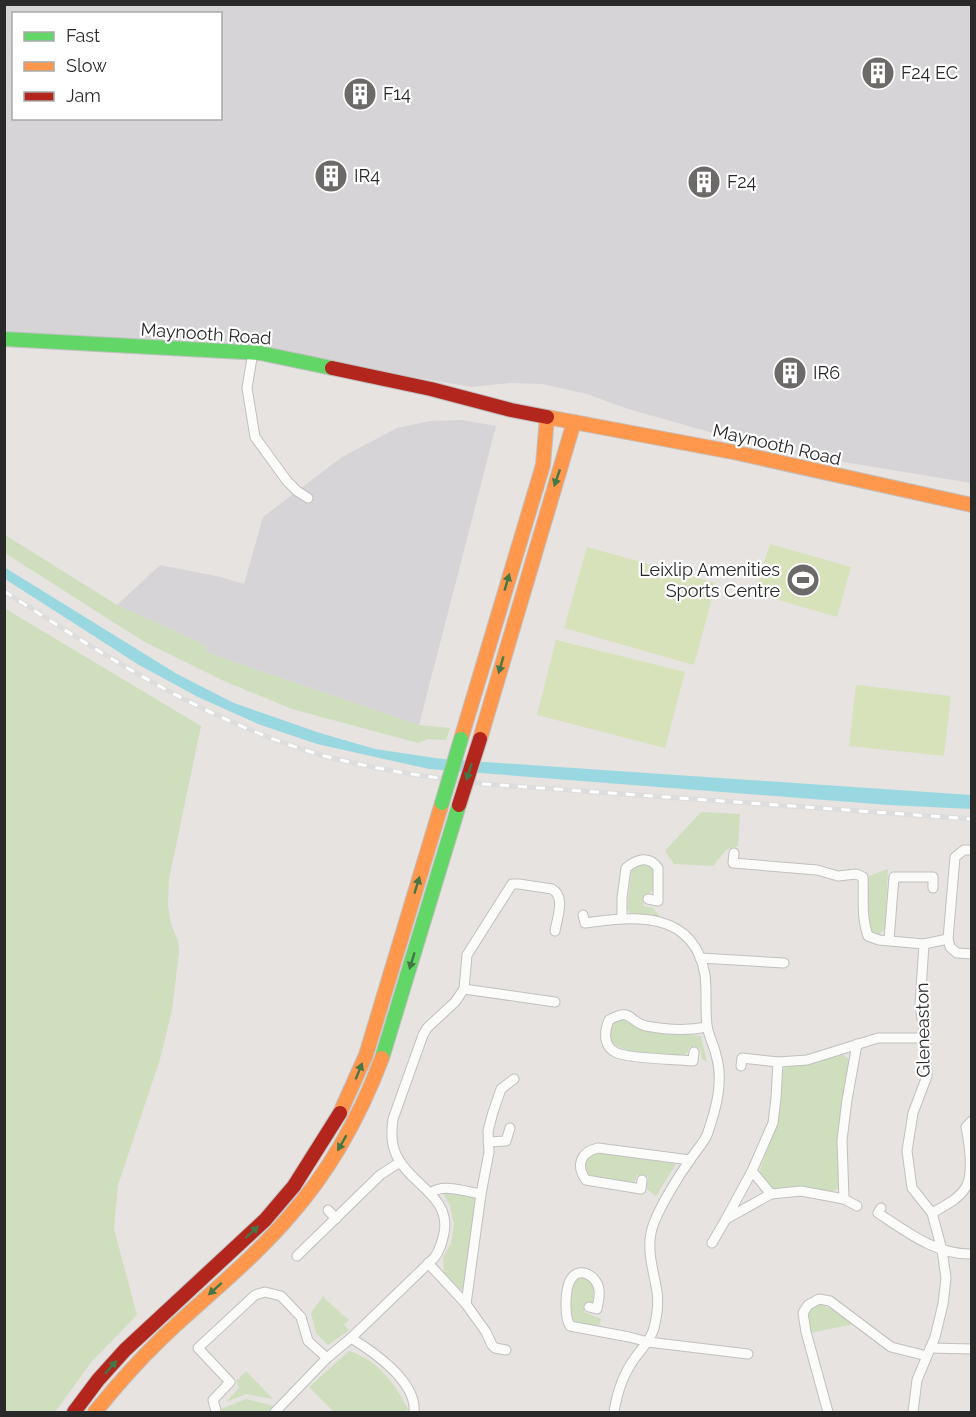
<svg xmlns="http://www.w3.org/2000/svg" width="976" height="1417" viewBox="0 0 976 1417" font-family="Raleway,sans-serif">
  <style>
    .industrial { fill: #d6d4d7; fill-rule: evenodd }
    .green { fill: #cfdebc }
    .pitch { fill: #d8e2ba }
    .water { fill: #9ad8e1 }
    .lines { fill: none; stroke-linecap: round; stroke-linejoin: round }
    .street-casing { stroke: #c1c0c0; stroke-width: 11 }
    .fast-casing { stroke: #c1c0c0; stroke-width: 16 }
    .slow-casing { stroke: #c1c0c0; stroke-width: 16 }
    .jam-casing { stroke: #c1c0c0; stroke-width: 16 }
    .street { stroke: #fbfbfa; stroke-width: 9 }
    .fast { stroke: #63d668; stroke-width: 14 }
    .slow { stroke: #ff974d; stroke-width: 14 }
    .jam { stroke: #b3261e; stroke-width: 14 }
    .rail-casing { stroke: #ddddde; stroke-width: 5 }
    .rail { stroke: #fff; stroke-width: 3; stroke-dasharray: 9; stroke-linecap: butt }
    .fast-bridge-casing { stroke: #c1c0c0; stroke-width: 16; stroke-linecap: butt }
    .jam-bridge-casing { stroke: #c1c0c0; stroke-width: 16; stroke-linecap: butt }
    .fast-bridge { stroke: #63d668; stroke-width: 14 }
    .jam-bridge { stroke: #b3261e; stroke-width: 14 }
    .oneway { fill: #437745 }
    .labels { text-anchor: middle; stroke-width: 4.5; stroke-linejoin: round; paint-order: stroke }
    .poi-label { font-size: 18px; fill: #292929; stroke: #fff; text-anchor: start }
    .street-label { font-size: 18px; fill: #292929; stroke: #fff }
  </style>
  <rect width="100%" height="100%" fill="#e6e3e0"/>
  <g class="industrial">
    <path d="M968,4L971,5V483L777,451L628,409L587,394L542,384L511,383L471,387L293,356L5,339V5ZM14,14H220V118H14Z"/>
    <polygon points="462,420 496,426 419,725 205,652 207,646 117,605 160,565 221,577 244,584 263,517 342,457 397,428 430,421"/>
  </g>
  <g class="green">
    <polygon points="5,535 117,605 207,646 205,652 419,725 450,728 446,740 428,739 418,743 292,709 224,681 143,641 5,553"/>
    <polygon points="4,608 201,726 169,879 168,905 171,924 178,941 179,952 172,1010 160,1059 118,1185 114,1229 137,1315 92,1361 55,1412 5,1412"/>
    <polygon points="701,812 740,814 738,846 726,850 713,866 674,864 665,851"/>
    <polygon points="643,864 653,868 654,889 649,894 644,894 643,906 653,908 661,918 630,913 627,909 632,868"/>
    <polygon points="888,869 885,928 879,935 869,934 866,911 869,876"/>
    <path d="M622,1019H629L649,1030L701,1036L707,1062L702,1059L700,1048L689,1047L688,1052L683,1056C668,1055 609,1055 609,1035C609,1030 613,1025 615,1022Z"/>
    <polygon points="843,1055 852,1061 840,1119 838,1139 839,1188 831,1192 802,1187 775,1190 771,1189 759,1173 776,1124 782,1070 787,1066"/>
    <path d="M596,1152L676,1164L656,1196L647,1189L648,1177L637,1175L635,1181L632,1183L590,1177L584,1172C584,1162 586,1156 596,1152Z"/>
    <polygon points="442,1191 474,1197 476,1199 466,1286 463,1290 460,1289 444,1272 443,1257 451,1244 454,1225 450,1206"/>
    <path d="M580,1278H586L594,1287L593,1303H585L584,1312L601,1319L599,1327L572,1321C568,1308 570,1294 574,1281Z"/>
    <polygon points="324,1295 325,1299 349,1320 344,1325 349,1330 328,1345 316,1333 311,1313"/>
    <polygon points="820,1304 840,1313 853,1324 811,1333 807,1320 808,1311"/>
    <path d="M349,1351C377,1359 395,1384 408,1409L404,1412H334L309,1387Z"/>
    <polygon points="246,1371 273,1399 246,1394 226,1402 239,1388 236,1381"/>
    <polygon points="246,1399 274,1406 268,1412 222,1412 221,1409"/>
  </g>
  <g class="pitch">
    <polygon points="770,544 851,567 837,617 754,593"/>
    <polygon points="587,547 716,583 694,665 564,628"/>
    <polygon points="556,640 685,672 665,748 537,715"/>
    <polygon points="856,685 951,696 944,756 849,746"/>
  </g>
  <polygon class="water" points="4,567 177,674 234,703 320,733 375,749 442,759 971,795 971,809 888,805 429,769 317,744 258,724 198,697 139,665 5,579"/>
  <g class="lines">
    <g class="street-casing">
      <g id="street">
        <polyline points="253,352 247,388 255,437 287,481 297,491 308,498"/>
        <polyline points="972,850 964,850 955,857 948,939 950,947 957,953 972,954"/>
        <path d="M734,853L733,863L817,870L838,876L856,874L863,877C864,897 861,917 868,936L879,940L924,944"/>
        <path d="M583,915L585,923C635,916 694,910 705,975C707,991 705,1008 707,1025C708,1035 714,1045 716,1055C724,1082 716,1109 707,1135C703,1143 697,1150 692,1157C679,1175 655,1213 651,1233C647,1253 654,1272 657,1292C659,1304 657,1316 654,1328C651,1340 642,1348 635,1358C623,1374 617,1393 614,1412"/>
        <path d="M622,918V898L626,868C637,859 649,855 658,868V901L648,899"/>
        <polyline points="889,940 894,877 933,877 933,888"/>
        <polyline points="700,958 784,963"/>
        <path d="M555,1002L464,989L467,955L512,884H519L552,889C566,897 557,918 555,931"/>
        <path d="M694,1052L693,1061C676,1059 631,1059 617,1053C603,1047 604,1032 609,1020C633,1007 628,1022 646,1026C667,1030 687,1031 707,1027"/>
        <polyline points="778,1062 776,1098 773,1123 752,1171 726,1219 771,1194 801,1191 844,1199 842,1140 847,1100 857,1044"/>
        <polyline points="741,1066 742,1058 778,1062 807,1060 878,1038 925,1038"/>
        <polyline points="488,1142 506,1141 510,1128"/>
        <polyline points="752,1171 771,1194"/>
        <path d="M642,1180L641,1189L586,1180C575,1165 581,1152 598,1148L690,1160"/>
        <path d="M431,1193C443,1183 467,1192 481,1194L466,1304"/>
        <polyline points="481,1194 489,1152 488,1131 493,1112 501,1089 514,1079"/>
        <polyline points="844,1199 857,1206"/>
        <path d="M881,1208L878,1213C907,1232 936,1255 972,1254"/>
        <polyline points="328,1210 336,1219"/>
        <path d="M932,1213C944,1206 958,1200 966,1187C974,1174 969,1142 966,1127L972,1121"/>
        <polyline points="712,1243 726,1219"/>
        <polyline points="297,1256 380,1175 400,1162"/>
        <polyline points="428,1263 466,1304 486,1332 492,1345 495,1348 506,1350"/>
        <path d="M589,1307L597,1309C598,1303 600,1296 599,1290C598,1277 580,1265 571,1279C565,1288 564,1316 570,1326L629,1337L648,1342L748,1354"/>
        <polyline points="930,1348 972,1349"/>
        <polyline points="216,1411 213,1400 230,1382 198,1348 255,1295 265,1292 281,1296 301,1317 308,1341 327,1358"/>
        <polyline points="275,1412 327,1358 351,1338"/>
        <path d="M414,1412C417,1382 374,1352 351,1338L434,1258C440,1251 442,1242 444,1233C451,1198 413,1185 399,1160C391,1147 391,1134 393,1119L423,1035L427,1028L455,1002L464,989"/>
        <polyline points="828,1412 806,1332 803,1313 808,1305 819,1299 830,1301 891,1347 927,1356"/>
        <polyline points="913,1412 917,1380 935,1337 943,1304 946,1278 942,1250 932,1213 912,1188 907,1151 913,1113 927,1076 925,1038 920,1005 924,944 948,939"/>
      </g>
    </g>
    <g class="fast-casing">
      <g id="fast">
        <polyline points="4,339 260,353 332,368"/>
        <polyline points="382,1058 459,805"/>
      </g>
    </g>
    <g class="slow-casing">
      <g id="slow">
        <polyline points="547,417 733,452 972,505"/>
        <polyline points="461,739 543,465 547,417"/>
        <polyline points="480,739 574,422"/>
        <polyline points="340,1113 366,1055 442,803"/>
        <path d="M95,1412C116,1386 138,1361 162,1338C204,1298 250,1262 288,1218C330,1171 360,1116 382,1058"/>
      </g>
    </g>
    <g class="jam-casing">
      <g id="jam">
        <polyline points="332,368 431,389 511,410 547,417"/>
        <polyline points="74,1412 98,1380 125,1350 265,1220 294,1186 340,1113"/>
      </g>
    </g>
    <use href="#street" class="street"/>
    <use href="#fast" class="fast"/>
    <use href="#slow" class="slow"/>
    <use href="#jam" class="jam"/>
    <g class="rail-casing">
      <path id="rail" d="M4,591C103,655 201,718 314,753C370,769 427,777 485,784L972,819"/>
    </g>
    <use href="#rail" class="rail"/>
    <g class="fast-bridge-casing">
      <polyline id="fast-bridge" points="442,803 461,739"/>
    </g>
    <g class="jam-bridge-casing">
      <polyline id="jam-bridge" points="459,805 480,739"/>
    </g>
    <use href="#fast-bridge" class="fast-bridge"/>
    <use href="#jam-bridge" class="jam-bridge"/>
  </g>
  <defs><path id="oneway-solid" d="M-6-.8H1V-3.2L6.5 0L1 3.2V.8H-6Z" transform="scale(1.5)"/></defs>
  <g class="oneway">
    <use href="#oneway-solid" transform="translate(557 478) rotate(109)"/>
    <use href="#oneway-solid" transform="translate(507 582) rotate(-74)"/>
    <use href="#oneway-solid" transform="translate(501 665) rotate(106)"/>
    <use href="#oneway-solid" transform="translate(469 772) rotate(107)"/>
    <use href="#oneway-solid" transform="translate(417 885) rotate(-73)"/>
    <use href="#oneway-solid" transform="translate(412 961) rotate(107)"/>
    <use href="#oneway-solid" transform="translate(359 1071) rotate(-68)"/>
    <use href="#oneway-solid" transform="translate(342 1143) rotate(120)"/>
    <use href="#oneway-solid" transform="translate(252 1232) rotate(-44)"/>
    <use href="#oneway-solid" transform="translate(215 1289) rotate(138)"/>
    <use href="#oneway-solid" transform="translate(111 1367) rotate(-48)"/>
  </g>
  <defs>
    <g id="building-disc" transform="scale(1.725)"><circle r="9.5" fill="#6b6a69" stroke="#fff"/><path d="M-4-6H4V6H1V3H-1V6H-4ZM-2.5-4.3h1.7v1.8h-1.7ZM.8-4.3h1.7v1.8H.8ZM-2.5-1h1.7V.8h-1.7ZM.8-1h1.7V.8H.8Z" fill="#fff"/></g>
    <g id="stadium-disc" transform="scale(1.725)"><circle r="9.5" fill="#6b6a69" stroke="#fff"/><path d="M0-5a6.5 5 0 1 0 0 10a6.5 5 0 1 0 0-10ZM-3.5-1.8h7v3.6h-7Z" fill="#fff"/></g>
  </defs>
  <g fill-rule="evenodd">
    <use href="#building-disc" x="878" y="73"/>
    <use href="#building-disc" x="360" y="94"/>
    <use href="#building-disc" x="331" y="176"/>
    <use href="#building-disc" x="704" y="182"/>
    <use href="#building-disc" x="790" y="373"/>
    <use href="#stadium-disc" x="803" y="580"/>
  </g>
  <g class="labels">
    <g class="poi-label">
      <text x="901" y="79">F24 EC</text>
      <text x="383" y="100">F14</text>
      <text x="354" y="182">IR4</text>
      <text x="727" y="188">F24</text>
      <text x="813" y="379">IR6</text>
      <text x="780" y="576" text-anchor="end">Leixlip Amenities<tspan x="780" dy="21">Sports Centre</tspan></text>
    </g>
    <g class="street-label">
      <text transform="translate(206 334) rotate(4)" y="6">Maynooth Road</text>
      <text transform="translate(777 445) rotate(13)" y="6">Maynooth Road</text>
      <text transform="translate(923 1030) rotate(-91)" y="6">Gleneaston</text>
    </g>
  </g>
  <rect width="976" height="1417" fill="none" stroke="#292929" stroke-width="12"/>
  <rect x="12" y="12" width="210" height="108" fill="#ffffff" stroke="#a9a9a9" stroke-width="1.5"/>
  <rect x="24" y="32" width="30" height="9" fill="#63d668" stroke="#a9a9a9" stroke-width="1.5"/>
  <text x="66" y="42" font-size="18" fill="#292929">Fast</text>
  <rect x="24" y="62" width="30" height="9" fill="#ff974d" stroke="#a9a9a9" stroke-width="1.5"/>
  <text x="66" y="72" font-size="18" fill="#292929">Slow</text>
  <rect x="24" y="92" width="30" height="9" fill="#b3261e" stroke="#a9a9a9" stroke-width="1.5"/>
  <text x="66" y="102" font-size="18" fill="#292929">Jam</text>
</svg>
